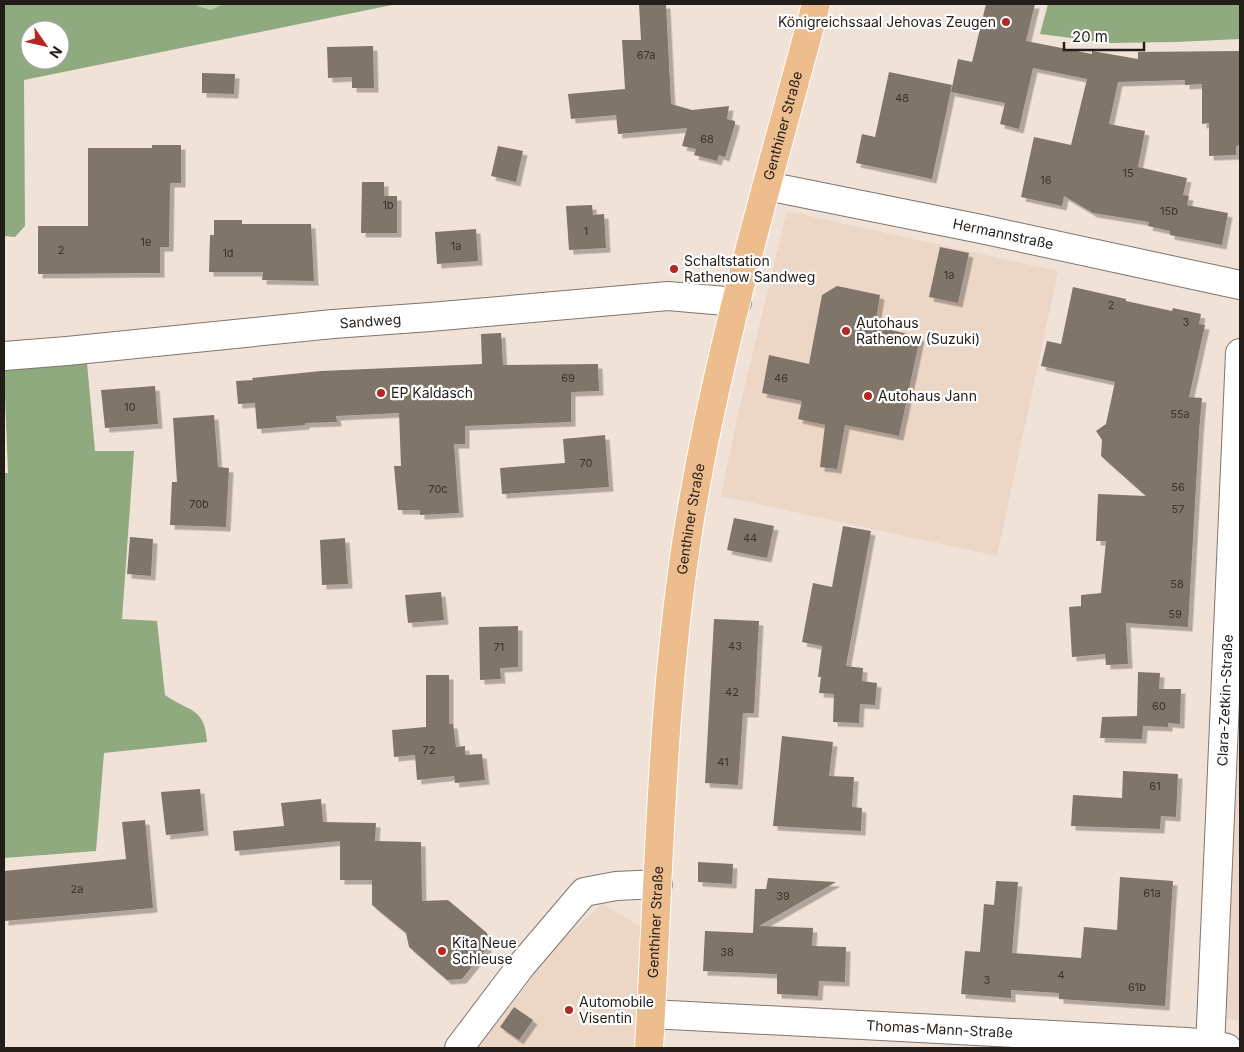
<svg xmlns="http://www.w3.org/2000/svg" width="1244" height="1052" viewBox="0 0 1244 1052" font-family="Inter,sans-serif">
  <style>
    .built { fill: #ecd6c6 }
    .green { fill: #b7cbab }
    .forest { fill: #8faa7e; fill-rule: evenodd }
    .building { fill: #807569; filter: url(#shadow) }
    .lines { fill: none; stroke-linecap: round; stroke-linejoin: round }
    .minor-casing { stroke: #83756b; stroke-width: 30 }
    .major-casing { stroke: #fff; stroke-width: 30 }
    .minor { stroke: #fff; stroke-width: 28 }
    .major { stroke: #edbd8d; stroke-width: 28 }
    .poi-dot { fill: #b62724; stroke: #fff; stroke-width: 2 }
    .labels { text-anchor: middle; stroke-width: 4.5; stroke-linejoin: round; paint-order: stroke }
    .number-label { font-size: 11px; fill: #3a332d }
    .poi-label { font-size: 14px; fill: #231d19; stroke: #fff; text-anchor: start }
    .street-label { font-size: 14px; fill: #231d19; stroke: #fff }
  </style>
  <defs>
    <filter id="shadow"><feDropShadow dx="4.5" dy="4.5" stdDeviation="0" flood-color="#0004"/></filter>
  </defs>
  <rect width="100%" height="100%" fill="#f1e2d7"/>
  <g class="built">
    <polygon points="787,211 1058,271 997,556 721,496 737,418"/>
    <polygon points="1235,743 1240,743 1240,1020 1226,1019"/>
    <polygon points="602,904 642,927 636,1048 478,1048 553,949"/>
  </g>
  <polygon class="green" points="196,4 223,4 211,10 198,6"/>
  <g class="forest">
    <path d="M4,4H196L198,6L211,10L223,4H397L24,80L25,226L15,237L4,236ZM30,30H60V60H30Z"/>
    <polygon points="1048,4 1240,4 1240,39 1176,42 1111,43 1040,34"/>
    <path d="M87,363L95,451H134L122,619L157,621L165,695C189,712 205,707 207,742L104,753L96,851L4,858V473H8L4,369Z"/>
  </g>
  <g class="building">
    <polygon points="639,4 666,4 671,104 692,110 729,106 727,119 735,121 735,124 725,157 719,155 717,161 694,155 696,149 682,146 687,128 618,134 616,115 571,119 568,94 625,89 622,40 641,40"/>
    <polygon points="986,4 1035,4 1026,41 1092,54 1092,51 1138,59 1138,52 1240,51 1240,145 1236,146 1236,155 1209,156 1209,123 1202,124 1202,84 1185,85 1185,80 1118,82 1109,124 1145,131 1138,167 1187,178 1183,195 1189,196 1187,205 1228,213 1222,245 1170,235 1170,231 1148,226 1149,222 1093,213 1064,196 1062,206 1021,197 1034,137 1071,145 1087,79 1033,68 1019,129 1000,124 1005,103 951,92 958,59 972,62"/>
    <polygon points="373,46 374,88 352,88 352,77 328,78 327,47"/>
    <polygon points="889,72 952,85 932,179 856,163 862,134 875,137"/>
    <polygon points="202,73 235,74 234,94 202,93"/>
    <polygon points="152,145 181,145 181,183 170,183 169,247 160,247 160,273 38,274 38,226 88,226 88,148 152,148"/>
    <polygon points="498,146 523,151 516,182 491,176"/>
    <polygon points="362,182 384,182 384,196 397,196 397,233 361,233"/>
    <polygon points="592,205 593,215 604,214 606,248 569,250 566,206"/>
    <polygon points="214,220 242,220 242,224 311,224 314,281 262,280 263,272 209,272 210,235 214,235"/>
    <polygon points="476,229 478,261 437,264 435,232"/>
    <polygon points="940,247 969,253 958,303 929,297"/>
    <polygon points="837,286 880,295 875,326 920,337 899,436 845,425 837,469 820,467 825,425 798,419 802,401 762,393 769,355 809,364 822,295"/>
    <polygon points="1073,287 1126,299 1126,301 1172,311 1173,308 1201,314 1199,324 1205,325 1189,397 1202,398 1199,432 1188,627 1126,623 1128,664 1106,665 1105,654 1072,657 1069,607 1081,606 1081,595 1101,593 1106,541 1096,541 1098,494 1146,496 1101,456 1102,440 1096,431 1106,424 1115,382 1041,366 1047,341 1061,344"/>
    <polygon points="501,333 503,365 598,364 599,391 571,392 571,422 465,426 465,444 454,444 459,513 420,515 420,510 398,510 394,466 401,466 399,413 336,416 337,422 305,423 305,425 257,429 255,403 238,404 236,381 253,380 252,378 321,371 482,364 481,334"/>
    <polygon points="155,386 158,424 105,428 101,390"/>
    <polygon points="214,415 218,467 229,468 226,527 170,525 172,482 177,482 173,418"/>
    <polygon points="605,435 609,487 502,494 500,468 565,463 563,439"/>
    <polygon points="734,518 774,526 767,558 727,550"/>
    <polygon points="843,526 871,531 846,666 863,668 862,681 877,683 875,705 860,704 859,723 833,722 834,694 819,693 821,677 818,677 822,646 802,642 813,583 832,587"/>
    <polygon points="130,537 153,539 151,576 127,574"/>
    <polygon points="345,538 348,584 322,585 320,540"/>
    <polygon points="441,592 444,620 408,623 405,595"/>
    <polygon points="714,619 759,621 754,713 743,713 738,785 705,783"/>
    <polygon points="518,626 518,667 500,668 501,679 480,680 479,627"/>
    <polygon points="1138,672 1160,673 1159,689 1181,689 1180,724 1168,723 1168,727 1143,726 1142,739 1100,738 1102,717 1137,716"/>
    <polygon points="426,675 449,675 449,724 453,724 456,747 465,746 465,755 482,754 485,780 455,783 454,776 417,780 415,755 394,757 392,730 426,727"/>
    <polygon points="782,736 833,742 829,776 854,777 852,807 862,808 861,831 773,826"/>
    <polygon points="1123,771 1178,774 1176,817 1161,816 1160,829 1071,826 1073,795 1122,798"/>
    <polygon points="200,789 204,831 166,835 161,792"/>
    <polygon points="321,799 323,822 376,823 375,841 421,842 422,901 448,900 487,933 487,948 462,979 447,980 409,947 406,933 372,905 372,880 340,880 340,841 235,851 233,831 284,826 281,803"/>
    <polygon points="145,820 153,908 4,921 4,871 126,859 122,822"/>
    <polygon points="698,862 733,864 732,884 698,882"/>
    <polygon points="1120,877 1173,881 1165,1006 1059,999 1059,993 1011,990 1011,998 961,994 965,951 980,952 984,904 994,905 996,881 1018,882 1012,953 1081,958 1084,927 1117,930"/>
    <polygon points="768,878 836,882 759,926 813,928 812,946 846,947 845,982 819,981 818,996 777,994 777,974 703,971 705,931 753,933 755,889 766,889"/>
    <polygon points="514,1007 533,1020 519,1040 500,1027"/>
  </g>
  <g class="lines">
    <g class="minor-casing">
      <g id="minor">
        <path id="s1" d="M767,186L981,229L1240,285"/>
        <path id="s2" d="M4,356L67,351L333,324L430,317L668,296L737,302"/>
        <path id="s3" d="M651,1014L1186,1042L1211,1044L1227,1048"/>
        <polyline points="459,1048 521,966 584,892 616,886 658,884"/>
        <path id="s4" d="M1210,1048L1240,353"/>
      </g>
    </g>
    <g class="major-casing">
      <g id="major">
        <path id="s5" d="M649,1048C659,878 661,707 687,538C715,357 769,180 816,4"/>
      </g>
    </g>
    <use href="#minor" class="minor"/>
    <use href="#major" class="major"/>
  </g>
  <g class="poi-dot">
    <circle cx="1006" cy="22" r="5"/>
    <circle cx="674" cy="269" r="5"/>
    <circle cx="846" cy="331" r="5"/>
    <circle cx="381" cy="393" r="5"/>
    <circle cx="868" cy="396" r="5"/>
    <circle cx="442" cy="951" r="5"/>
    <circle cx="569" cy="1010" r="5"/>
  </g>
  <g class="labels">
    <g class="number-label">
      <text x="646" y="59">67a</text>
      <text x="902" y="102">48</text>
      <text x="707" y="143">68</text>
      <text x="1128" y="177">15</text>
      <text x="1046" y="184">16</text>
      <text x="388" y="209">1b</text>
      <text x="1169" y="215">15b</text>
      <text x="586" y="235">1</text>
      <text x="146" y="246">1e</text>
      <text x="456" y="250">1a</text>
      <text x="61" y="254">2</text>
      <text x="228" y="257">1d</text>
      <text x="949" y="279">1a</text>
      <text x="1111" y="309">2</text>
      <text x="1186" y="326">3</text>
      <text x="568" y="382">69</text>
      <text x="781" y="382">46</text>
      <text x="130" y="411">10</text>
      <text x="1180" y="418">55a</text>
      <text x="586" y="467">70</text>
      <text x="1178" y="491">56</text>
      <text x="438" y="493">70c</text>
      <text x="199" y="508">70b</text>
      <text x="1178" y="513">57</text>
      <text x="750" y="542">44</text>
      <text x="1177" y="588">58</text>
      <text x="1175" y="618">59</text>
      <text x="735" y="650">43</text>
      <text x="499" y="651">71</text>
      <text x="732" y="696">42</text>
      <text x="1159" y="710">60</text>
      <text x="429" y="754">72</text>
      <text x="723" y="766">41</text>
      <text x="1155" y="790">61</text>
      <text x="77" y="893">2a</text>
      <text x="1152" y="897">61a</text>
      <text x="783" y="900">39</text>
      <text x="727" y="956">38</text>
      <text x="1061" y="979">4</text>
      <text x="987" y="984">3</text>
      <text x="1137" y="991">61b</text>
    </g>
    <g class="poi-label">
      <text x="996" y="27" text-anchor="end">Königreichssaal Jehovas Zeugen</text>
      <text x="684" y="266">Schaltstation<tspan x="684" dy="16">Rathenow Sandweg</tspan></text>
      <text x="856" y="328">Autohaus<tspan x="856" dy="16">Rathenow (Suzuki)</tspan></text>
      <text x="391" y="398">EP Kaldasch</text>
      <text x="878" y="401">Autohaus Jann</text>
      <text x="452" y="948">Kita Neue<tspan x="452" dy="16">Schleuse</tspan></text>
      <text x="579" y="1007">Automobile<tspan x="579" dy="16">Visentin</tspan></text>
    </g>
    <g class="street-label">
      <text dy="5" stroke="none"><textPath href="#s5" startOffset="935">Genthiner Straße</textPath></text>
      <text dy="5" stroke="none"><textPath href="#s1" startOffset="241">Hermannstraße</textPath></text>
      <text dy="5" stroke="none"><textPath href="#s2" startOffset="368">Sandweg</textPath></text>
      <text dy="5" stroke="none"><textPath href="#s5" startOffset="531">Genthiner Straße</textPath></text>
      <text dy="5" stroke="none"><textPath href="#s4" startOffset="348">Clara-Zetkin-Straße</textPath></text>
      <text dy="5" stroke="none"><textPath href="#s5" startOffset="126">Genthiner Straße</textPath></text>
      <text dy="5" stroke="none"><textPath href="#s3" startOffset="289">Thomas-Mann-Straße</textPath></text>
    </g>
  </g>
  <rect width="1244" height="1052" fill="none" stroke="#231d19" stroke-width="10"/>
  <g transform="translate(45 45) rotate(124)"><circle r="24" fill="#ffffff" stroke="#a7a5a3"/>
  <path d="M0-4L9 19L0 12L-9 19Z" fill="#b62724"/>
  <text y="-8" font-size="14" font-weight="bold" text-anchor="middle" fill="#231d19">N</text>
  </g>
  <path d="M1064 42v8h80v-8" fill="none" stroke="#231d19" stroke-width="2.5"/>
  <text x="1072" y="42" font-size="15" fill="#231d19" stroke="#ffffff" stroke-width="4" paint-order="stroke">20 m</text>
</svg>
